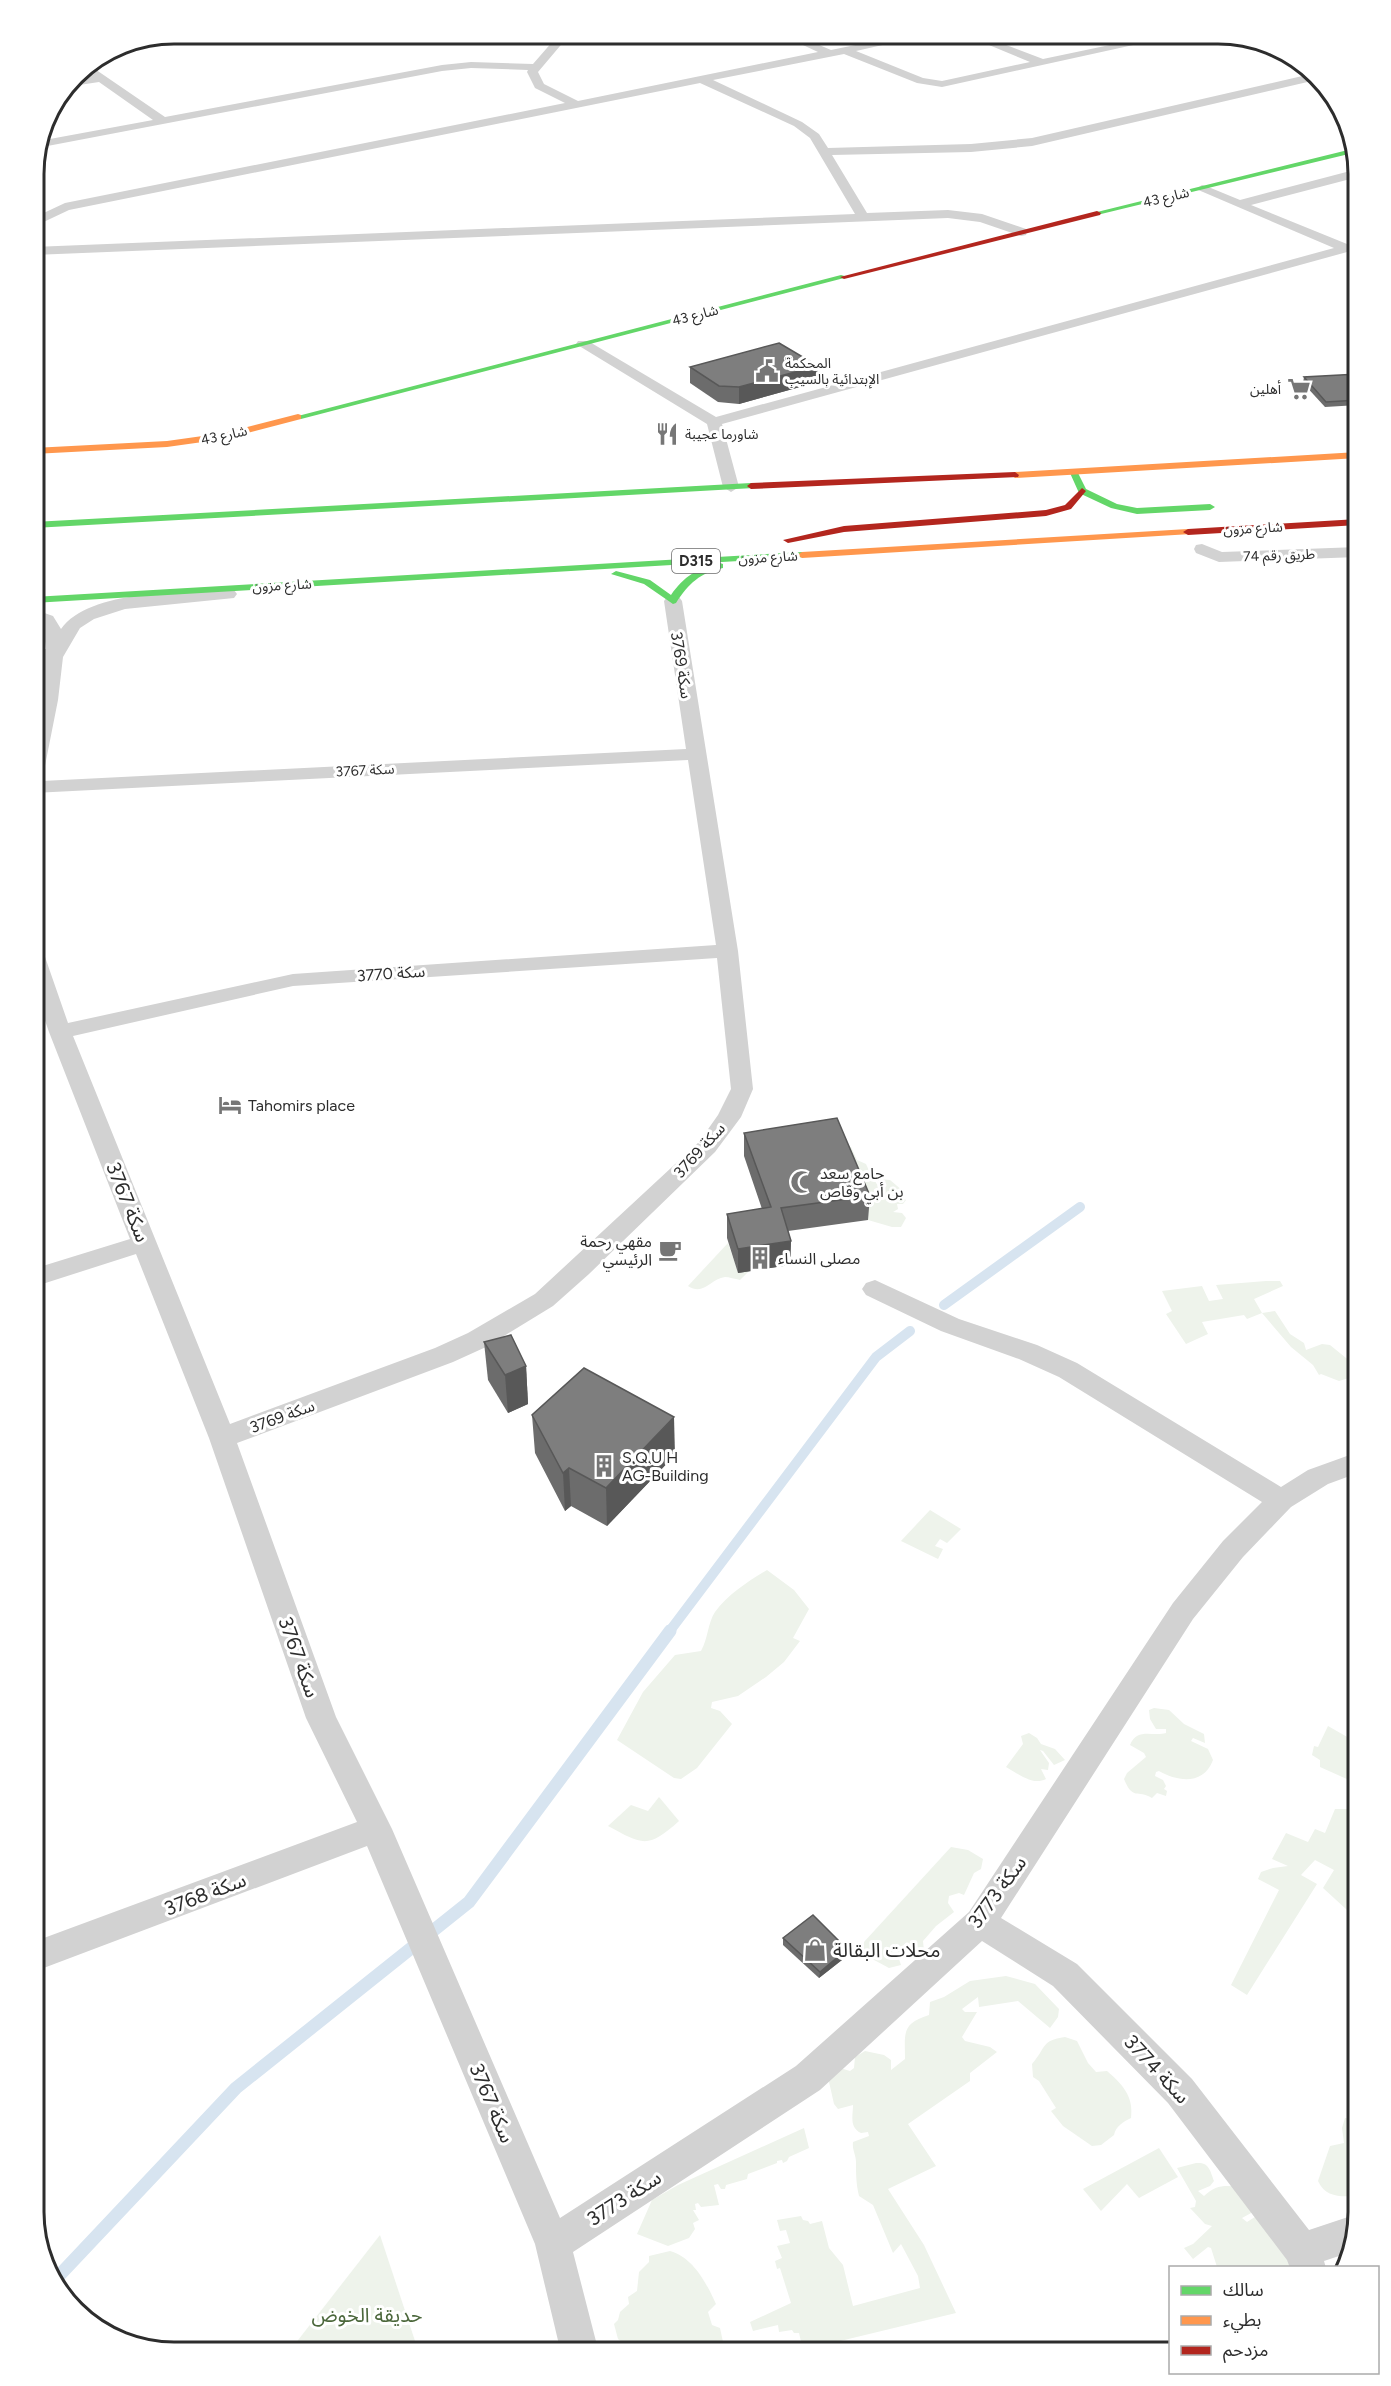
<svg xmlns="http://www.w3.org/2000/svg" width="1391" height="2386" viewBox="0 0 1391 2386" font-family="Figtree,'Noto Sans Arabic',sans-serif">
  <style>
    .green { fill: #eef3eb }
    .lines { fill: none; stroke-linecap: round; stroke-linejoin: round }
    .stream-far1 { stroke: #d7e4f0; stroke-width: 10 }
    .stream { stroke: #d7e4f0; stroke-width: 13 }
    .street { fill: #d2d2d2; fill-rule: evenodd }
    .fast { fill: #63d668; fill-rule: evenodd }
    .slow { fill: #ff974d; fill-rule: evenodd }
    .jam { fill: #b3261e; fill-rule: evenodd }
    .wall { fill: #6c6c6c }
    .shaded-wall { fill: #585858 }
    .building { fill: #7e7e7e; stroke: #585858; stroke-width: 1.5 }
    .labels { text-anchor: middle; stroke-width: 6; stroke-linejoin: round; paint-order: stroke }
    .far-street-label { font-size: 14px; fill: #2d2d2d; stroke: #fff }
    .far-poi-label { font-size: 14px; fill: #2d2d2d; stroke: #fff; text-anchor: start }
    .shield { fill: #fff; stroke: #6c6c6c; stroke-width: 1.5 }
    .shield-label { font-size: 15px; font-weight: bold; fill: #2d2d2d }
    .street-label { font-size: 16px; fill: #2d2d2d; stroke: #fff }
    .poi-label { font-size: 16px; fill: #2d2d2d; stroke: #fff; text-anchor: start }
    .near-street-label { font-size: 20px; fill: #2d2d2d; stroke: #fff }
    .near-poi-label { font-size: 20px; fill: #2d2d2d; stroke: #fff; text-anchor: start }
    .near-park-label { font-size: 20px; fill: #4b673b; stroke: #fff }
    .rim { fill: none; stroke: #2d2d2d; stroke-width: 3 }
  </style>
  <rect width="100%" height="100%" fill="#fff"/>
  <g class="green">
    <polygon points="836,1142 851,1147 857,1160 866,1164 871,1175 867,1178 890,1180 903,1191 901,1197 906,1200 903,1204 897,1204 898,1209 893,1212 902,1213 906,1218 901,1227 892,1227 868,1220"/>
    <path d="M728,1243L738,1272L749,1271L740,1280C735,1279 729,1277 725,1277C710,1279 704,1296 688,1286Z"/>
    <polygon points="1266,1281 1280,1281 1283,1286 1254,1299 1262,1313 1275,1311 1290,1334 1304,1343 1306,1350 1322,1344 1330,1345 1351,1362 1352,1377 1339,1381 1321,1374 1319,1375 1313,1365 1291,1347 1262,1313 1247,1319 1244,1315 1202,1322 1208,1334 1186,1344 1166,1314 1172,1311 1162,1291 1202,1286 1209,1301 1223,1299 1216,1285"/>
    <polygon points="930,1510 961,1529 947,1543 940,1539 935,1546 943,1549 938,1559 901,1541"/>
    <path d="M767,1570L794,1590L809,1609L793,1638L800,1641L784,1662L766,1677L738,1696L712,1702L711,1708L720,1711L732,1724L697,1768L681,1779L674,1778L617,1740L643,1692L675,1655L701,1651C708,1639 708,1622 715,1612C728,1594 749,1581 767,1570Z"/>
    <path d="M1154,1708L1169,1710L1184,1724L1204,1734L1205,1743L1193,1738L1191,1741L1208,1749L1213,1760C1204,1785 1178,1782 1159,1771L1156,1772L1155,1776L1163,1780L1166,1786L1164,1789L1167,1791L1166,1796L1157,1793L1152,1798C1137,1789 1133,1801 1124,1779L1127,1773L1146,1757L1144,1753L1130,1745C1137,1727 1153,1737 1166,1733V1729H1156L1150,1719L1149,1710Z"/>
    <polygon points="1328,1726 1349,1738 1348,1747 1358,1751 1358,1784 1320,1767 1320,1760 1312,1755 1314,1746 1318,1747"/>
    <path d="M1029,1733L1037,1738L1041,1744L1055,1749L1065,1760L1054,1765L1043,1751L1040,1750L1049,1763L1048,1770L1041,1769L1046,1779C1033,1786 1018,1774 1006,1767L1023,1744L1021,1736Z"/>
    <path d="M659,1797L679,1821C648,1849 643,1845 608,1826L631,1805L648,1811Z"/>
    <polygon points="1358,1800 1358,1864 1353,1866 1350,1889 1352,1897 1358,1901 1358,1920 1323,1888 1334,1870 1315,1860 1301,1875 1317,1884 1247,1995 1231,1985 1279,1890 1258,1879 1261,1872 1273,1868 1288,1866 1272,1859 1286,1833 1308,1842 1315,1829 1325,1833 1335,1809 1354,1809"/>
    <polygon points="951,1847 968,1850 983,1859 981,1869 974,1873 964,1895 959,1893 949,1896 948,1903 954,1912 936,1926 923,1941 924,1951 917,1952 909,1946 902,1946 898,1956 901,1965 889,1968 863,1954 864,1942"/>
    <path d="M1006,1976L1035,1984L1059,2009L1058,2017L1050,2028L1018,2001L979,2007L978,1997L962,2009L965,2012H977L962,2037L965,2041L990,2047L997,2052L970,2073V2081L908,2124L936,2166L888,2189L924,2245L956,2313L803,2350L799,2333H794L792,2330L779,2332L778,2325L753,2331L750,2322L791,2303L780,2268L777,2269L775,2261L782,2258L777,2246L790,2243L786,2230L780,2231L777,2220L801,2216L803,2220L808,2221L810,2224L822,2221L829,2248L843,2265L853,2306L920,2288L918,2276L901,2244L893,2253L873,2205L859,2196C856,2183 856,2174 856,2162C856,2155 852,2150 853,2142L869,2136L868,2132L861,2133C849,2127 853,2116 853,2105L838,2109L834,2104L827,2073L840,2068L850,2071L854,2068L855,2057L865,2051L884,2055L891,2060V2070L905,2059C905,2033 901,2024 929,2015L930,2002L944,1997L970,1981Z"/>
    <path d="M1065,2037L1077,2041L1088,2063L1096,2072L1107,2071C1122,2084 1134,2096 1131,2118C1123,2122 1116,2126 1114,2135L1101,2145L1092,2146L1063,2126L1051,2111L1056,2108L1039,2081L1033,2077L1032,2064C1047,2047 1040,2041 1065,2037Z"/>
    <path d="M1358,2115V2188L1355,2196C1340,2197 1325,2197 1318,2181L1330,2146L1344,2143L1342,2128L1345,2118L1355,2119Z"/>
    <polygon points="804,2128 809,2148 789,2157 787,2161 783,2163 782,2160 777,2161 777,2163 748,2174 747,2179 726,2185 725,2189 721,2189 718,2184 714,2185 719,2205 701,2207 698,2203 695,2204 696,2210 693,2210 699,2220 693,2223 695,2229 689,2238 668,2246 637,2234 652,2200 678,2185"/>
    <polygon points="1159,2148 1178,2177 1139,2198 1127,2184 1101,2211 1083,2189"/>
    <path d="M1196,2163C1209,2162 1210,2170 1214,2181L1210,2186L1198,2191L1204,2196C1218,2182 1230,2186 1248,2188L1253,2212L1242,2218L1247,2222L1258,2215L1300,2267H1217L1211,2248L1208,2247L1193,2259L1184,2248L1193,2244L1212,2226L1205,2224L1190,2208L1195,2207L1196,2201L1177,2168Z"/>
    <polygon points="380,2235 419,2353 288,2353"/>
    <path d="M670,2251C693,2257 707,2284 716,2304L708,2312L712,2325L720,2328L723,2342L718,2353L635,2352L618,2339L614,2324L618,2320L620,2312L629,2304L628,2297L637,2291L639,2272L649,2262V2256Z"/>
  </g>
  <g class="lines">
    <g class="stream-far1">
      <polyline points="944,1305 1080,1207"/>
      <polyline points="669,1632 876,1357 910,1331"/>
    </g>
    <polyline class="stream" points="54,2281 236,2088 469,1902 670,1631"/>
    <g class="street">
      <polygon points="560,33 571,33 538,72 544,84 578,101 818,52 777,33 791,33 831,50 914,33 936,33 856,51 923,78 942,81 1030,62 960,33 975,33 1043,59 1167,33 1188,33 942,87 917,83 844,54 713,80 802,122 819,134 828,148 971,144 1032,138 1311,74 1316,80 1032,146 971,152 832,155 867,213 948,210 982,214 1026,229 1027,232 1026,235 1021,236 980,222 948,218 33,255 33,247 855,214 810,138 794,126 700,83 69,210 33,227 33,218 65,203 565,103 535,88 527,72 528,70 471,68 442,71 37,148 39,141 153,120 99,82 66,87 70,80 91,76 81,69 89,65 165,117 442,65 471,62 533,64"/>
      <polygon points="1354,170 1357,170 1358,177 1251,205 1347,244 1358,241 1358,249 722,424 739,487 731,492 723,487 707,424 576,344 578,341 588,341 716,417 1334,248 1196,189 1202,185 1206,186 1240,200"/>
      <polygon points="1202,544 1222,552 1358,547 1358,557 1219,562 1196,553 1194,549 1196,545"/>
      <path d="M228,589L234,590L237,594L234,598L125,609L94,619L80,628L63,657L58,700L42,781L686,749L664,601L667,597H679L682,601L738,951L753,1089L741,1117L715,1152L589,1274L553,1306L486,1347L453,1362L237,1443L336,1717L392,1829L560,2218L796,2066L969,1912L1173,1603L1223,1541L1262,1502L1059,1377L1019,1359L941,1331L866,1295L862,1289L866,1283L875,1280L959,1319L1037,1345L1077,1363L1281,1487L1308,1470L1358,1452V1473L1328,1484L1291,1507L1243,1557L1193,1619L1001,1918L1077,1964L1192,2079L1309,2230L1351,2216L1356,2218L1345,2254L1324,2261L1326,2268H1290L1287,2260L1168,2103L1053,1986L982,1941L820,2090L573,2252L599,2353H561L535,2244L367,1846L33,1972V1942L357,1822L306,1718L209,1438L136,1254L33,1287V1269L130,1239L49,1032L33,986V948L41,949L44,954L68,1023L293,974L716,945L688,760L33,793V732L45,660L33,658V648L46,649L43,626L33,620V609L53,616L61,629C90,589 183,593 228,589ZM717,958L731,1089L718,1115L699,1142L535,1294L468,1333L435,1348L230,1424L73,1036L293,986Z"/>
    </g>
    <g class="fast">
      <polygon points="1352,149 1353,153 1097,215 1093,213"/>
      <polygon points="841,275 848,277 301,419 294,417"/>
      <polygon points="1071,471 1077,471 1086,489 1117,504 1137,508 1210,504 1215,507 1210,510 1137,514 1111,508 1079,493 1070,473"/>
      <polygon points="751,483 754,484 754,488 33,528 33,522"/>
      <polygon points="802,552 805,553 805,557 33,603 33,597"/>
      <path d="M720,563L723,564V568C700,573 689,583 676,603L673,604L644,584L611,574L616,571L650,580L671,595C684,576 698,568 720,563Z"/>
    </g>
    <g class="slow">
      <polygon points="298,414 301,415 301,419 224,439 167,447 33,454 33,448 167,441 224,433"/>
      <polygon points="1358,452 1358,458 1015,478 1011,475 1015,472"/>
      <polygon points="1188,529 1193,532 1191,534 802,558 797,555 802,552"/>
    </g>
    <g class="jam">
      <polygon points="1097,211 1101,213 1100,215 844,279 840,277"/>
      <polygon points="1015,472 1019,475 1018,477 751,489 747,486 751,483"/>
      <polygon points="1082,488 1086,491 1071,509 1046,516 844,532 788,543 783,540 844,526 1046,510 1065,505"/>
      <polygon points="1358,519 1358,525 1188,535 1183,532 1188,529"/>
    </g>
  </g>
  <g class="wall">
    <polygon points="818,366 818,382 739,404 718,402 690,383 690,367"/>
    <polygon points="1358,374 1358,405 1325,407 1303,383 1304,377"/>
    <polygon points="744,1133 870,1196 868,1220 788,1231 791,1241 790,1265 738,1273 727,1238 727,1214 762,1209 744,1156"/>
    <polygon points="484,1342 526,1366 528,1404 508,1413 488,1380"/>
    <polygon points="532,1415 675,1455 607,1526 571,1506 565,1511 535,1453"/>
    <polygon points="783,1938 847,1956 819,1978 783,1945"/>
  </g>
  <g class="shaded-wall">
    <polygon points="818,366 818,382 739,404 739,387"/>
    <polygon points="791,1241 790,1265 738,1273 738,1249"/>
    <polygon points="526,1366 528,1404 508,1413 505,1375"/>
    <polygon points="674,1417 675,1455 607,1526 606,1488"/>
    <polygon points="569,1468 571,1506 565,1511 563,1473"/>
    <polygon points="847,1949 847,1956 819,1978 820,1972"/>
  </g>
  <g class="building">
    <polygon points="779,343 818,366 739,387 719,386 690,367"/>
    <polygon points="1358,374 1358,400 1326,402 1304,377"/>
    <polygon points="837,1118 870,1196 781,1208 791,1241 738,1249 727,1214 771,1207 744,1133"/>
    <polygon points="511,1335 526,1366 505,1375 484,1342"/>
    <polygon points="584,1368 674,1417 606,1488 569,1468 563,1473 532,1415"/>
    <polygon points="813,1915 847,1949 820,1972 783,1938"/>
  </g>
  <defs>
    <g id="civic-bare" transform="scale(1.8)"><path d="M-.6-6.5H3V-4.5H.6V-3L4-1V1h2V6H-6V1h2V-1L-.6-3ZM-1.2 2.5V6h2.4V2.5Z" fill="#767676" stroke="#fff" stroke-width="2.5" paint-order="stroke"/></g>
    <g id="supermarket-bare" transform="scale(1.8)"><path d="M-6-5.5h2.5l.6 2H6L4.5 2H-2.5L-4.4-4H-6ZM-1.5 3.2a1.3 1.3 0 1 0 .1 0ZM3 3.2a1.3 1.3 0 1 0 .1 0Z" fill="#767676" stroke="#fff" stroke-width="2.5" paint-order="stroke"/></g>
    <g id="restaurant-bare" transform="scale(1.8)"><path d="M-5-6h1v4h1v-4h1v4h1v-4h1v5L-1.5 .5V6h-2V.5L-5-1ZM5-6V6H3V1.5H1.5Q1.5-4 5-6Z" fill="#767676" stroke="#fff" stroke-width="2.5" paint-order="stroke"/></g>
    <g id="hotel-bare" transform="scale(1.8)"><path d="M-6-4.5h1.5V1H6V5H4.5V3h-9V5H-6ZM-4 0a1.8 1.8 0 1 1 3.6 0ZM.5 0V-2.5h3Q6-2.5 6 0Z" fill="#767676" stroke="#fff" stroke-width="2.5" paint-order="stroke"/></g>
    <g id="mosque-bare" transform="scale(1.8)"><path d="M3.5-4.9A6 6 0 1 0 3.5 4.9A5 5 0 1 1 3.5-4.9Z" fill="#767676" stroke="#fff" stroke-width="2.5" paint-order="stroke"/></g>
    <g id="cafe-bare" transform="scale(1.8)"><path d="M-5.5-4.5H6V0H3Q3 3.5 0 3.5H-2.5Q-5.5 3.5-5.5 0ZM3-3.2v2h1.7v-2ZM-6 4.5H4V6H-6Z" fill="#767676" stroke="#fff" stroke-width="2.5" paint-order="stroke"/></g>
    <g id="building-bare" transform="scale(1.8)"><path d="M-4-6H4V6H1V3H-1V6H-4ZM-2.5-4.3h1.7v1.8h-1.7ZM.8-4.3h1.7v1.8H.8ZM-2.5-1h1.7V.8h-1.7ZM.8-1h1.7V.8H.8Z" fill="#767676" stroke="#fff" stroke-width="2.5" paint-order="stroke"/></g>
    <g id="shop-bare" transform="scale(1.8)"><path d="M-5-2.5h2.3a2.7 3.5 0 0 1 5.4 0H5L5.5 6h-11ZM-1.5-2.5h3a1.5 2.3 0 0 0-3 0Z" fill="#767676" stroke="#fff" stroke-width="2.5" paint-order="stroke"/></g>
  </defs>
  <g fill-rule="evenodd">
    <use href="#civic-bare" x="767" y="371"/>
    <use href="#supermarket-bare" x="1299" y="389"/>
    <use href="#restaurant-bare" x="667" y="434"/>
    <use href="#hotel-bare" x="230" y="1105"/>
    <use href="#mosque-bare" x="802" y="1182"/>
    <use href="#cafe-bare" x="670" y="1250"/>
    <use href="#building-bare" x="760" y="1258"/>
    <use href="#building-bare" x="604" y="1466"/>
    <use href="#shop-bare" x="815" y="1950"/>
  </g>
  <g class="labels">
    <g class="far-street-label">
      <text transform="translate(1166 197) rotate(-13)" y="5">شارع 43</text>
      <text transform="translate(695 315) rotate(-14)" y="5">شارع 43</text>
      <text transform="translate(224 435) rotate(-12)" y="5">شارع 43</text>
      <text transform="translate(1253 528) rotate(-3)" y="5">شارع مزون</text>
      <text transform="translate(1279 555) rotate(-2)" y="5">طريق رقم 74</text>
      <text transform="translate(768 557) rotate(-3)" y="5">شارع مزون</text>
      <text transform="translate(282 585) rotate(-3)" y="5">شارع مزون</text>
      <text transform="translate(365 770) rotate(-3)" y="5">سكة 3767</text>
    </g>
    <g class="far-poi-label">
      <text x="785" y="368">المحكمة<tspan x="785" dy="16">الإبتدائية بالسيب</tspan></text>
      <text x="1281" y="394" text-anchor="end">أهلين</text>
      <text x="685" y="439">شاورما عجيبة</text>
    </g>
    <rect class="shield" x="672" y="549" width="48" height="24" rx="4.5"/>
    <g class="shield-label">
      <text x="696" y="566">D315</text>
    </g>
    <g class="street-label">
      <text transform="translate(682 665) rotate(81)" y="6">سكة 3769</text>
      <text transform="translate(391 973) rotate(-4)" y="6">سكة 3770</text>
      <text transform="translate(699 1150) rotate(-48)" y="6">سكة 3769</text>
      <text transform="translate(282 1416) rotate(-20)" y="6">سكة 3769</text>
    </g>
    <g class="poi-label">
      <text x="248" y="1111">Tahomirs place</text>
      <text x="820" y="1179">جامع سعد<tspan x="820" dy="18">بن أبي وقاص</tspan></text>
      <text x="652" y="1247" text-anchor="end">مقهي رحمة<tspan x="652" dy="18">الرئيسي</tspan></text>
      <text x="778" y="1264">مصلى النساء</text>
      <text x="622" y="1463">S.Q.U H<tspan x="622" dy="18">AG-Building</tspan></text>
    </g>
    <g class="near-street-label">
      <text transform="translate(128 1202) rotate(68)" y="7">سكة 3767</text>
      <text transform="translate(299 1657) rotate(70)" y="7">سكة 3767</text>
      <text transform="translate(997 1892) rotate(-54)" y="7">سكة 3773</text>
      <text transform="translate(205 1894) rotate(-21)" y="7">سكة 3768</text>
      <text transform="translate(1157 2069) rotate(47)" y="7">سكة 3774</text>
      <text transform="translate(492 2103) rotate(67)" y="7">سكة 3767</text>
      <text transform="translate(624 2198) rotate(-33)" y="7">سكة 3773</text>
    </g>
    <g class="near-poi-label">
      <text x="833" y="1957">محلات البقالة</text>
    </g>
    <g class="near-park-label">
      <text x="367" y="2322">حديقة الخوض</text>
    </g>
  </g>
  <path d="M0 0H1391V2386H0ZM174 44H1218A130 130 0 0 1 1348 174V2212A130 130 0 0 1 1218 2342H174A130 130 0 0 1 44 2212V174A130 130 0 0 1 174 44Z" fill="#fff" fill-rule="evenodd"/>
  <path class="rim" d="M174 44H1218A130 130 0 0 1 1348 174V2212A130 130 0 0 1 1218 2342H174A130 130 0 0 1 44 2212V174A130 130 0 0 1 174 44Z"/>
  <rect x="1169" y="2266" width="210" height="108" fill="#ffffff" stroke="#ababab" stroke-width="1.5"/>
  <rect x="1181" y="2286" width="30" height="9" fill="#63d668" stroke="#ababab" stroke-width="1.5"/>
  <text x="1223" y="2296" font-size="18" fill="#2d2d2d">سالك</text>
  <rect x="1181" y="2316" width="30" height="9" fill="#ff974d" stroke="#ababab" stroke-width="1.5"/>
  <text x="1223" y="2326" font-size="18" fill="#2d2d2d">بطيء</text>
  <rect x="1181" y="2346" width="30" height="9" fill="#b3261e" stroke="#ababab" stroke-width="1.5"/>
  <text x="1223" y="2356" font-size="18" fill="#2d2d2d">مزدحم</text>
</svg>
